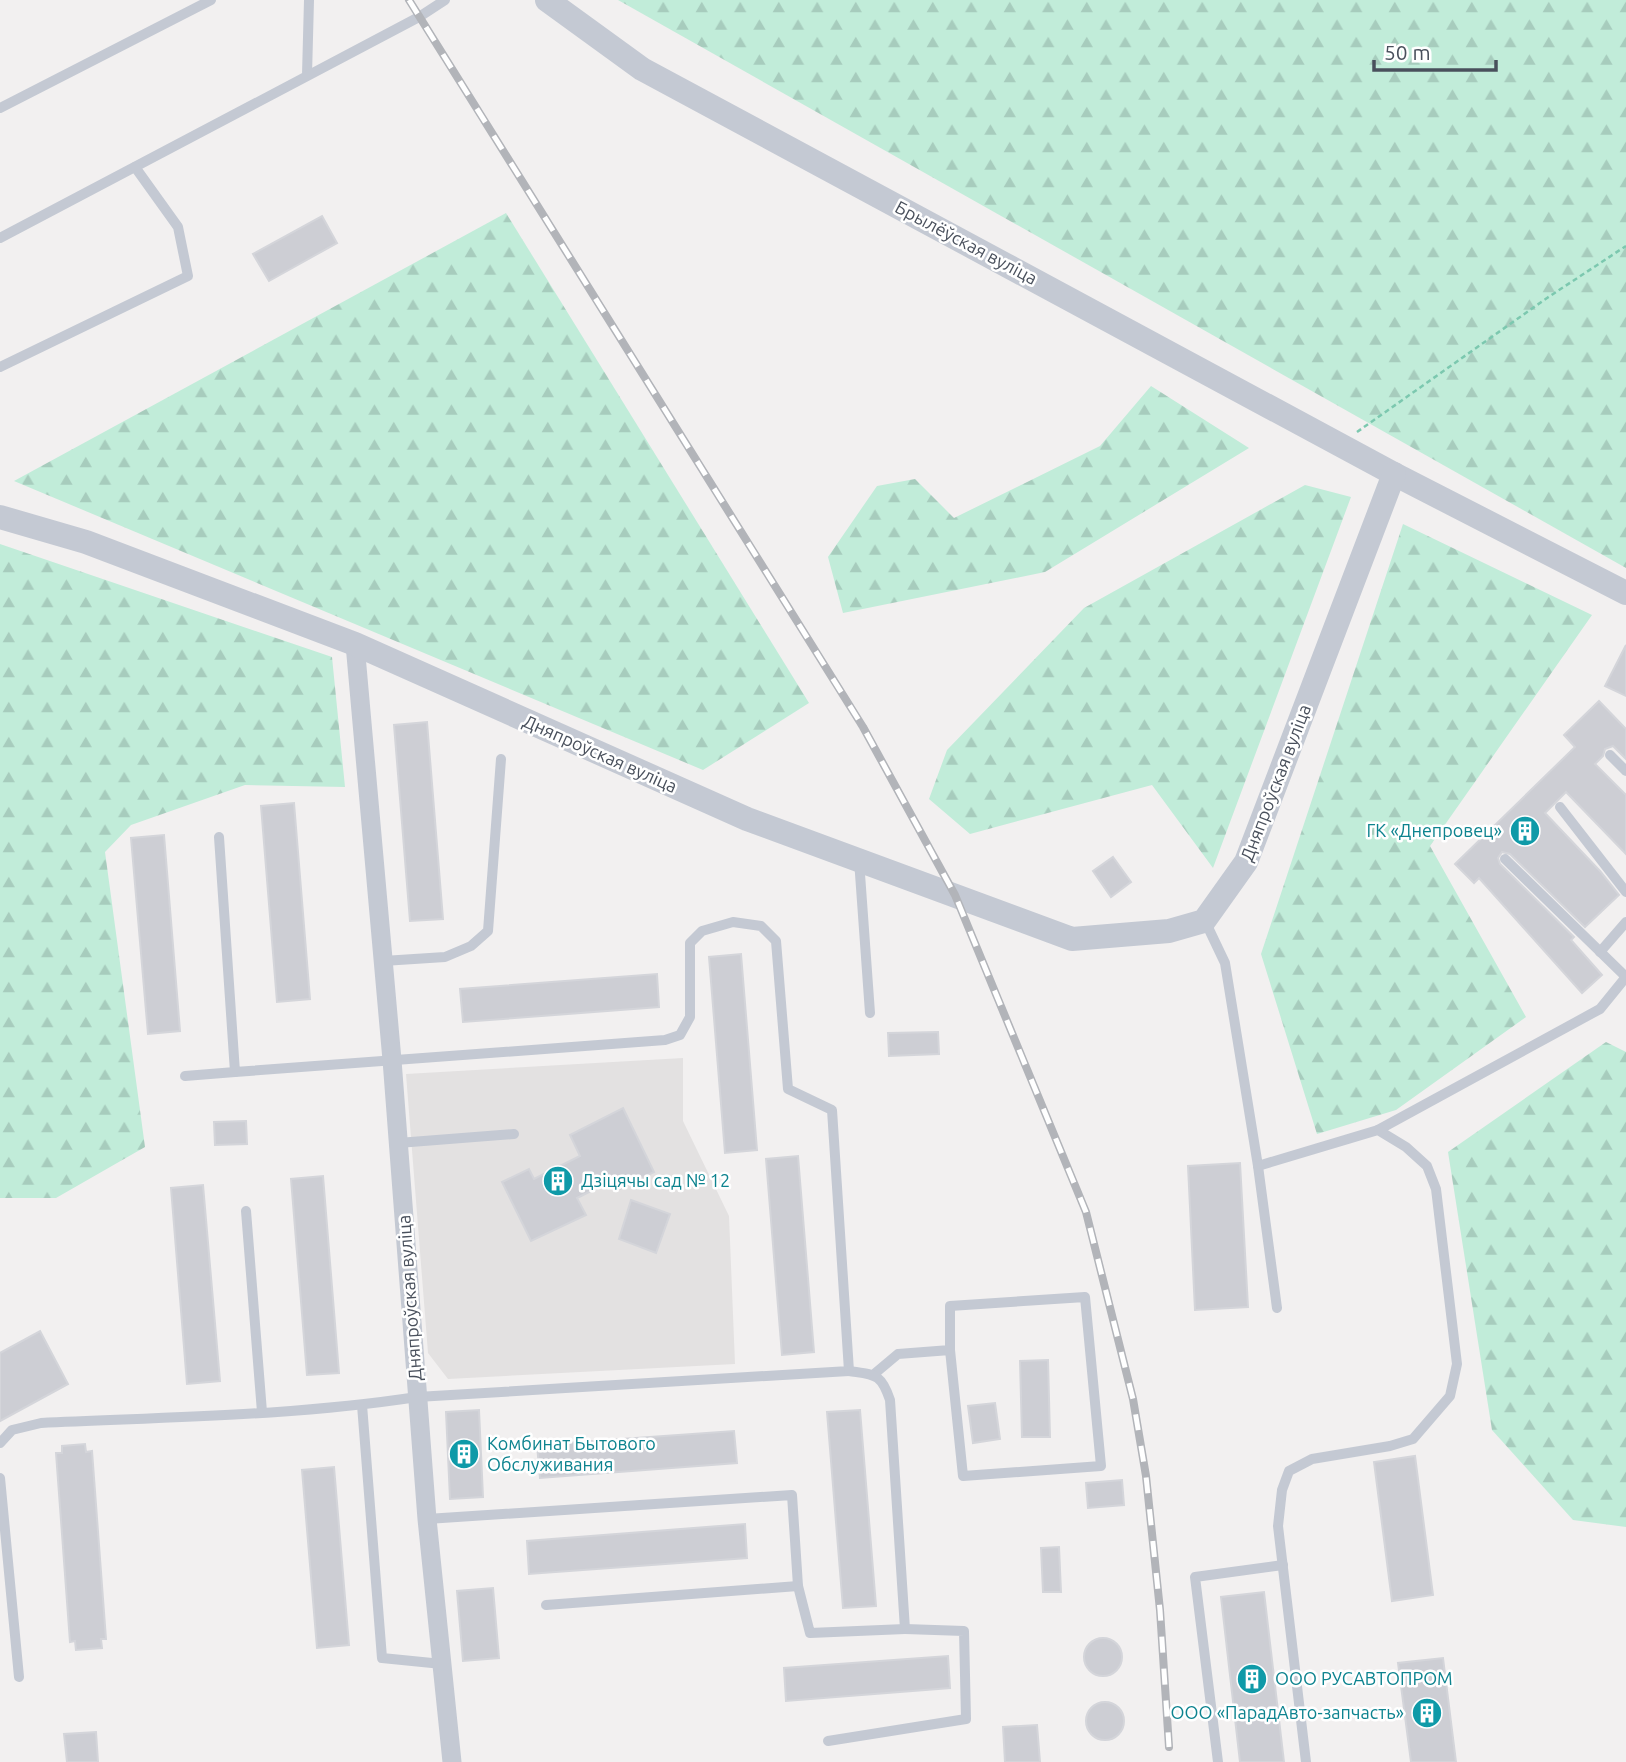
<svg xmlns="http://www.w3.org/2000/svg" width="1626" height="1762" viewBox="0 0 1626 1762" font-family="Ubuntu,sans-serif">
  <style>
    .education { fill: #e3e1e1 }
    .forest { fill: url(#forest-firs) }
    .building { fill: #cdced4; stroke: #d4d5da; stroke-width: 2 }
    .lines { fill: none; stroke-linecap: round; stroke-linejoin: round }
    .path { stroke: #7cc8af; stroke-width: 2.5; stroke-dasharray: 5 3.5; stroke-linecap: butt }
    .service { stroke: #c4c9d3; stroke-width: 10 }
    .minor { stroke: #c4c9d3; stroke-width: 19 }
    .tertiary { stroke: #c4c9d3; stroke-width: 24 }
    .rail-casing { stroke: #b2b4b9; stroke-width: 8 }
    .rail { stroke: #fff; stroke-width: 5; stroke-dasharray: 16; stroke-linecap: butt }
    .labels { text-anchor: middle; stroke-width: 5; stroke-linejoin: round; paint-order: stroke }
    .street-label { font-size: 18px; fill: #49505c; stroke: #fff }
    .culture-label { font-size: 18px; fill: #0d838f; stroke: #fff; text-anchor: start }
  </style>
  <defs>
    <pattern id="forest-firs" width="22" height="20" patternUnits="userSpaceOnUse" patternTransform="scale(1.75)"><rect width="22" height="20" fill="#c1ecd9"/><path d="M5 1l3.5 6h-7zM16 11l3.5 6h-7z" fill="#a7ccbd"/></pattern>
  </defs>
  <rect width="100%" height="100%" fill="#f2f0f0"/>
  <polygon class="education" points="683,1058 683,1121 729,1216 735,1364 448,1379 428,1353 406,1074"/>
  <g class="forest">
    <polygon points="618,0 1626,0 1626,568"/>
    <polygon points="506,213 809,703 703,770 14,481"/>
    <polygon points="1151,386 1249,448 1045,572 843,613 828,557 877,486 915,479 954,518 1100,446"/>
    <polygon points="1305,485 1351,497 1213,868 1152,785 970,834 929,799 947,750 1084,608"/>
    <polygon points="1403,524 1592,615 1430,846 1526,1017 1396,1110 1317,1134 1261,954"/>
    <polygon points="0,544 332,657 345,787 245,785 131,825 105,852 145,1147 56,1198 0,1198"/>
    <polygon points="1606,1042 1626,1052 1626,1527 1573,1520 1492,1430 1448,1152"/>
  </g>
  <g class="building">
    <polygon points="322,216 337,243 269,281 253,254"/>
    <polygon points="1626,645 1626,696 1605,686"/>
    <polygon points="1599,701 1626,729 1626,759 1613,746 1605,749 1603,756 1595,764 1626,795 1626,854 1566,792 1545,813 1600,871 1619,895 1585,927 1510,854 1502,852 1498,858 1500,864 1574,937 1571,940 1602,975 1582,993 1479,878 1474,883 1455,864 1575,747 1564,735"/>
    <polygon points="427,722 443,919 410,921 394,725"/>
    <polygon points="294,803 310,999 277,1002 261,806"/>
    <polygon points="164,835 180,1031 148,1034 131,838"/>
    <polygon points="1113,857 1131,882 1111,897 1093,871"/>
    <polygon points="741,954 757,1150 725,1153 709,957"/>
    <polygon points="657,974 659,1007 463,1022 460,989"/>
    <polygon points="938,1032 939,1054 889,1056 888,1033"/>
    <polygon points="623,1108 654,1172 620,1189 615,1179 577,1198 586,1215 531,1241 502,1182 529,1169 534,1179 580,1156 570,1135"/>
    <polygon points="246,1121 247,1144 215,1145 214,1122"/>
    <polygon points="798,1156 814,1352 782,1355 766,1159"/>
    <polygon points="1240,1163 1248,1307 1195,1310 1188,1166"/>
    <polygon points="323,1176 339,1373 307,1375 291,1179"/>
    <polygon points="203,1185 220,1381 187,1384 171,1188"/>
    <polygon points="631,1200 670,1214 656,1253 619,1239"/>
    <polygon points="40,1331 68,1384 0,1421 0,1353"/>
    <polygon points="1048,1360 1050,1437 1022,1437 1020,1361"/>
    <polygon points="995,1403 1000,1439 973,1443 968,1406"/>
    <polygon points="479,1410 483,1497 450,1499 446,1412"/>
    <polygon points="860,1410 876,1606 843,1608 827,1412"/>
    <polygon points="734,1431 737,1463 540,1478 537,1445"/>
    <polygon points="85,1444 86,1452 92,1451 106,1639 101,1639 102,1648 76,1650 75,1641 70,1642 56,1453 62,1453 62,1446"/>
    <polygon points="1415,1456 1433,1595 1392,1601 1374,1462"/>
    <polygon points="334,1467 349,1645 317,1648 302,1470"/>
    <polygon points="1122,1480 1124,1505 1088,1508 1086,1483"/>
    <polygon points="745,1524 747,1558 529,1574 527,1541"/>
    <polygon points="1059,1547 1061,1592 1043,1592 1041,1548"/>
    <polygon points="493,1588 499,1658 463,1661 457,1591"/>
    <polygon points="1264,1592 1284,1762 1240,1762 1221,1597"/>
    <circle cx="1103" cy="1657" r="19"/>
    <polygon points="948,1656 950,1688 786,1701 784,1668"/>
    <polygon points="1443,1658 1456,1762 1411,1762 1398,1663"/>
    <circle cx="1105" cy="1721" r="19"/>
    <polygon points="1037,1725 1040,1762 1005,1762 1003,1727"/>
    <polygon points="96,1732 98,1762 67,1762 64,1734"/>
  </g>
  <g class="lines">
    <polyline class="path" points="1357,432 1547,298 1626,246"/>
    <g class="service">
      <polyline points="307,75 309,0"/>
      <polyline points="0,108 211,0"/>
      <polyline points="0,238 419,17 445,0"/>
      <polyline points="0,367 188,276 178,227 135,167"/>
      <polyline points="1610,755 1626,771"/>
      <polyline points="1560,807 1626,892"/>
      <polyline points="1505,859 1626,977"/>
      <polyline points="859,860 870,1013"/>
      <polyline points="1205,921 1225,963 1258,1166 1277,1308"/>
      <polyline points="1600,952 1626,922"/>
      <polyline points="383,961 445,957 471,946 488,931 501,759"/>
      <polyline points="185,1076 235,1072"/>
      <polyline points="1378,1130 1600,1009 1626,977"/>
      <polyline points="398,1143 514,1134"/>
      <polyline points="1258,1166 1378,1130 1406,1147 1427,1166 1436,1189 1457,1364 1450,1396 1413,1439 1390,1446 1312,1459 1289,1471 1282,1490 1278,1526 1306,1762"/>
      <polyline points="246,1211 262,1412"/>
      <polyline points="873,1375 898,1354 950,1350 963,1476 1101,1466 1085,1297 950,1306 950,1350"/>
      <polyline points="362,1405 382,1658 442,1664"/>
      <path d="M0,1443L12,1430L41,1423C166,1417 293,1416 417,1397L849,1371L832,1110L788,1089L776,941L761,926L733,922L702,931L690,943V1017L680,1035L665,1040L235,1072L219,837"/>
      <polyline points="0,1478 19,1677"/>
      <path d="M427,1519L792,1495L798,1586L810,1633L905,1629L890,1400C881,1373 875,1375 849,1371"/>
      <polyline points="546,1605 798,1586"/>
      <polyline points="828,1741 966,1719 964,1631 905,1629"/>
      <polyline points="1218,1762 1195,1577 1283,1565"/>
    </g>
    <polyline class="minor" points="355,644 392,1060 427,1519 452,1762"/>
    <g class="tertiary">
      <polyline points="547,0 642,69 1394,474 1626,593"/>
      <polyline points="0,517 86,542 355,644 747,819 1072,939 1169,931 1204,921 1246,862 1394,474"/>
    </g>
    <g class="rail-casing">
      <polyline id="rail" points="409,0 863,727 955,895 1086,1212 1133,1399 1146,1476 1160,1610 1169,1747"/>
    </g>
    <use href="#rail" class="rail"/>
  </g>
  <defs>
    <g id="building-disc" transform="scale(1.575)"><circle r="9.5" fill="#0f9aa8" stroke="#fff"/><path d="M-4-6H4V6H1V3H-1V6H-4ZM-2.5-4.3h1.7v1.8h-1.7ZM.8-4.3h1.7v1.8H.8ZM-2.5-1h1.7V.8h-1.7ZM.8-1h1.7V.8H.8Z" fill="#fff"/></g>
  </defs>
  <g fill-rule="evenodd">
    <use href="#building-disc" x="1525" y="831"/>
    <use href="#building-disc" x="558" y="1181"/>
    <use href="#building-disc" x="464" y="1454"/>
    <use href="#building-disc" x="1252" y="1679"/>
    <use href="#building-disc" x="1427" y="1713"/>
  </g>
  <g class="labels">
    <g class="street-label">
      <text transform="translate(966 243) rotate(28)" y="6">Брылёўская вуліца</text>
      <text transform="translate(600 754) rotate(24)" y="6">Дняпроўская вуліца</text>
      <text transform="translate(1276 783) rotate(-69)" y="6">Дняпроўская вуліца</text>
      <text transform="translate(410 1298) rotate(-94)" y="6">Дняпроўская вуліца</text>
    </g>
    <g class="culture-label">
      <text x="1502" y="837" text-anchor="end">ГК «Днепровец»</text>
      <text x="581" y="1187">Дзіцячы сад № 12</text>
      <text x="487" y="1450">Комбинат Бытового<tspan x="487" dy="21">Обслуживания</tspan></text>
      <text x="1275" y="1685">ООО РУСАВТОПРОМ</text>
      <text x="1404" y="1719" text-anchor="end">ООО «ПарадАвто-запчасть»</text>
    </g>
  </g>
  <path d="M1374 60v10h122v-10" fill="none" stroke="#49505c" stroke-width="3.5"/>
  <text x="1384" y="60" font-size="21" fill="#49505c" stroke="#ffffff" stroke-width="5" paint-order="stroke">50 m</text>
</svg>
